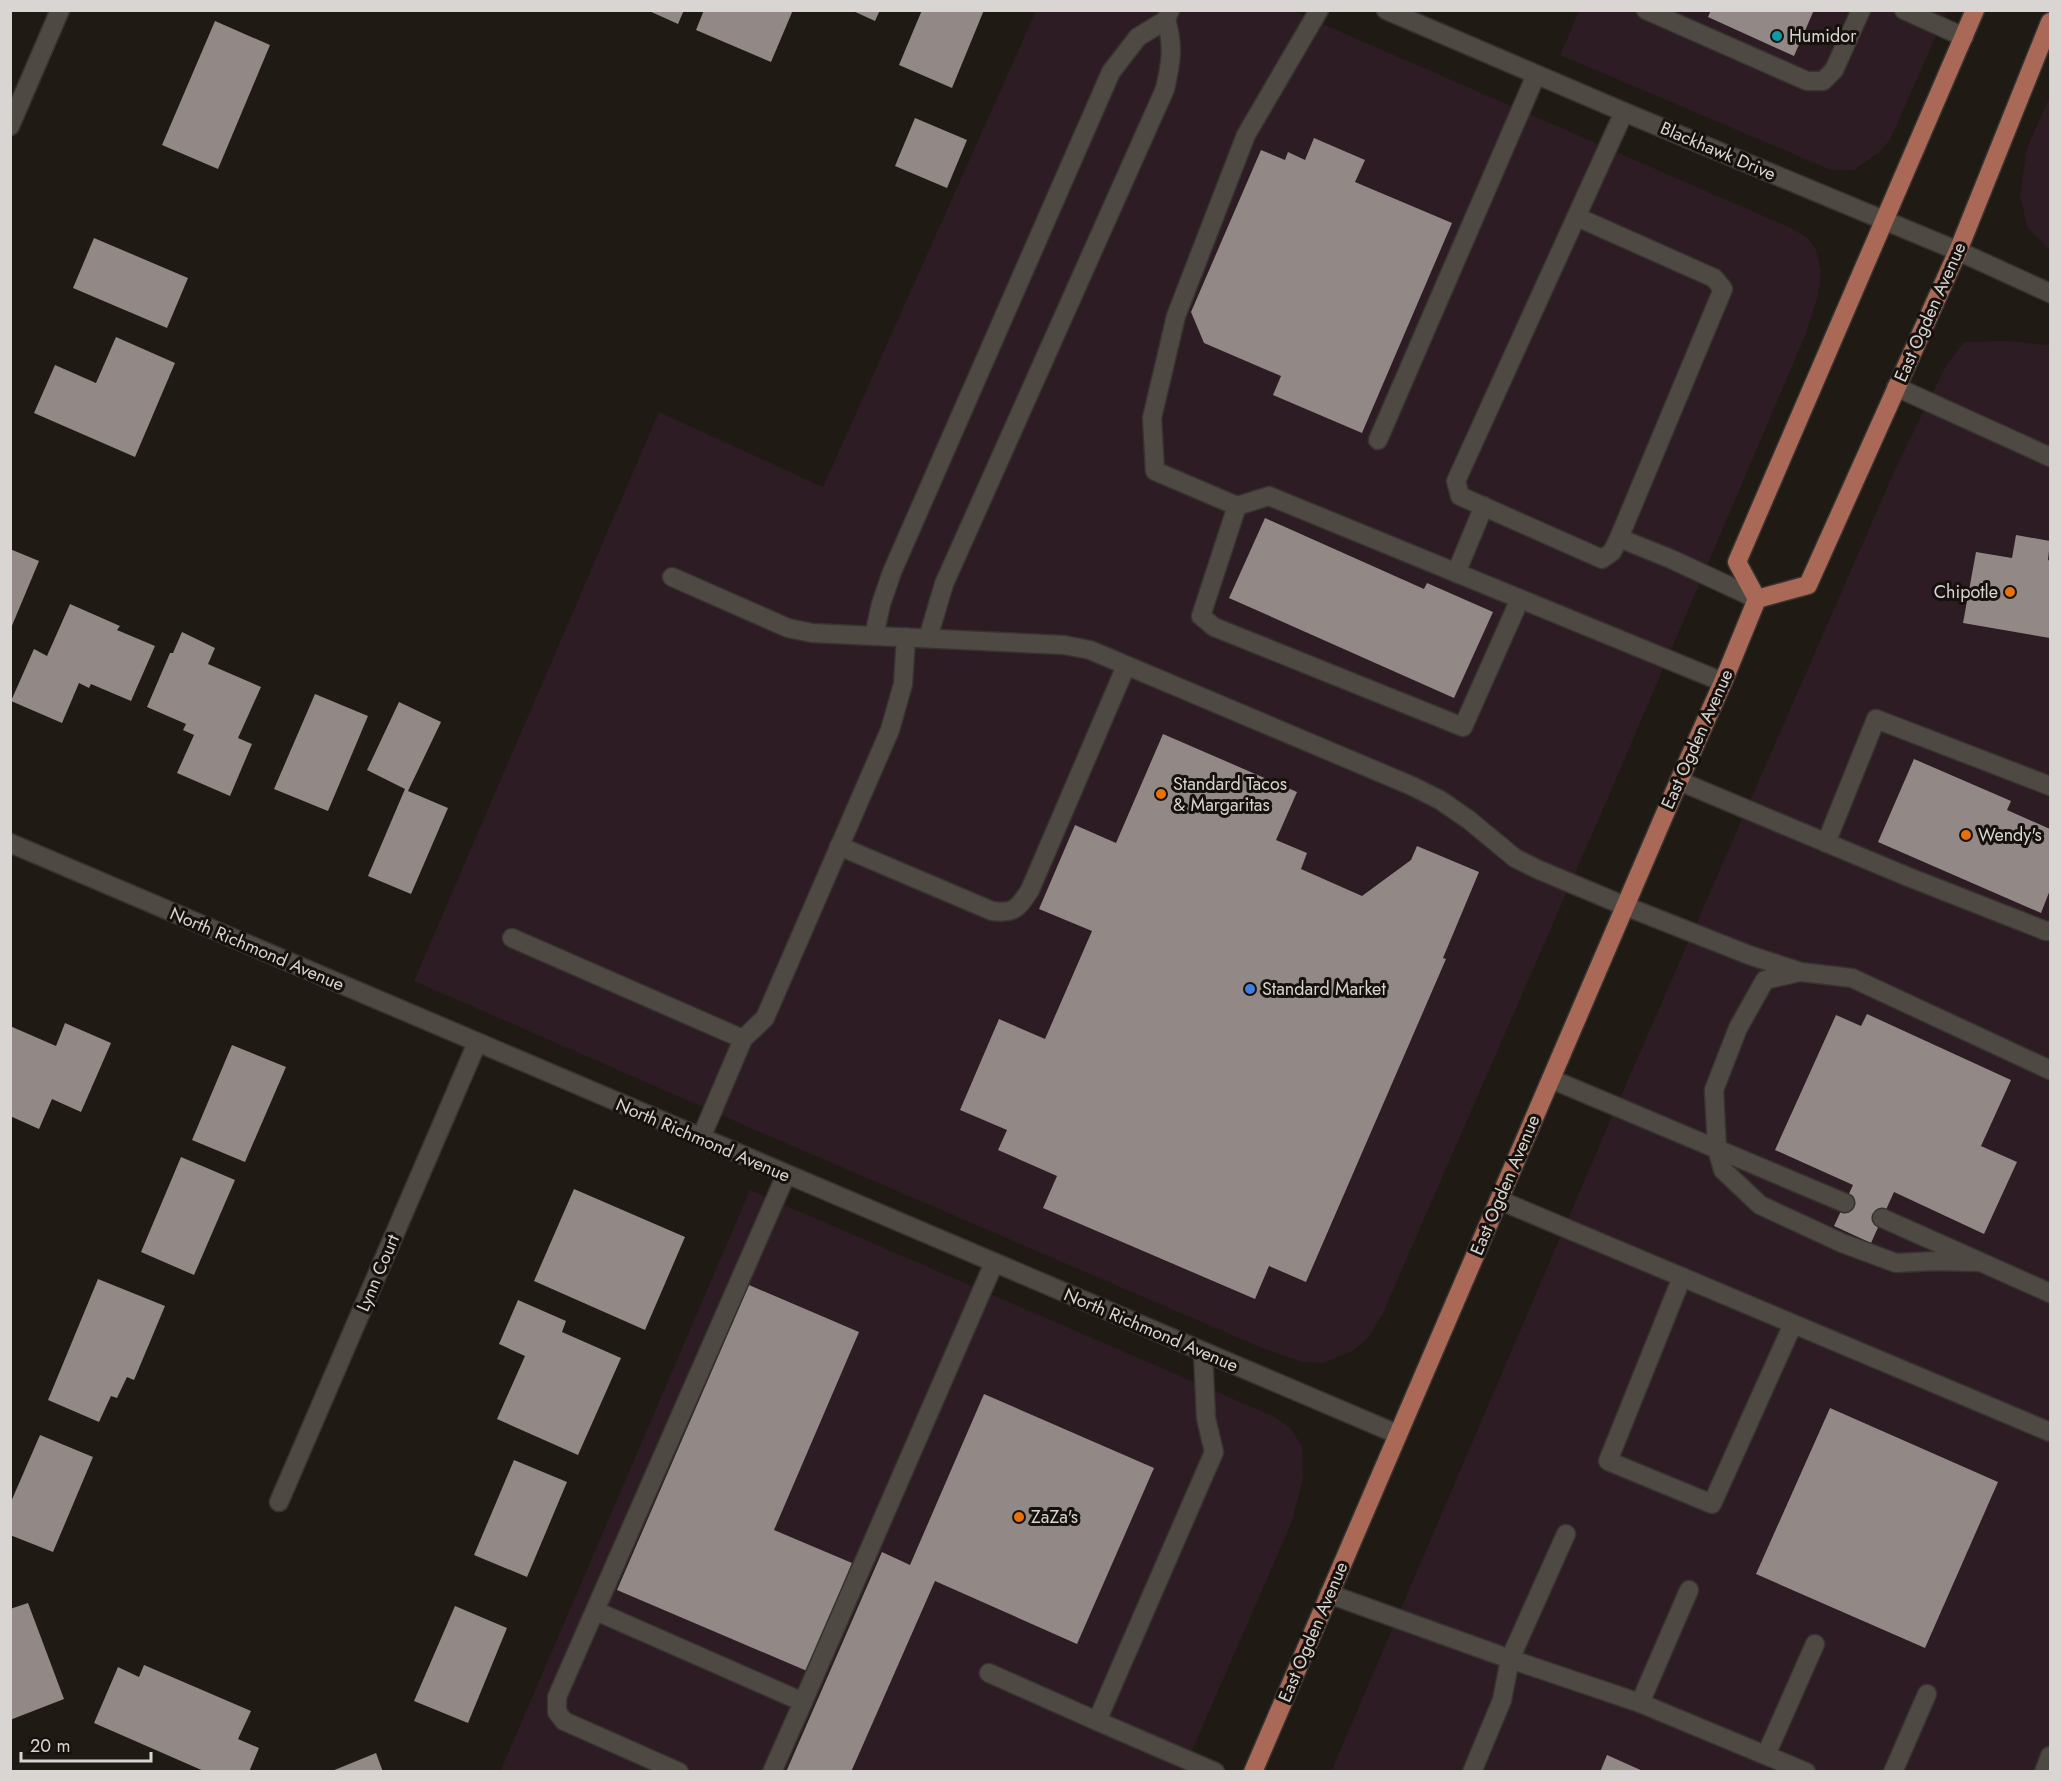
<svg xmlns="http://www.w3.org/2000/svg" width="2061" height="1782" viewBox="0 0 2061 1782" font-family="Jost,sans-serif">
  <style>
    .commercial { fill: #2d1c23 }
    .building { fill: #928886 }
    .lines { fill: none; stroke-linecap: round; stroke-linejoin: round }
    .lane-casing { stroke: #373331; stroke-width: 21 }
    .street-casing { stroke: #373331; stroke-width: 21 }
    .primary-casing { stroke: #373331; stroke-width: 21 }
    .lane { stroke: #4f4943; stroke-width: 18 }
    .street { stroke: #4f4943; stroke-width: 18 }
    .primary { stroke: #a96956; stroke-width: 18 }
    .culture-dot { fill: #0f9aa8; stroke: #16110c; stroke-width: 2 }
    .food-dot { fill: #e8710a; stroke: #16110c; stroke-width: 2 }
    .shop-dot { fill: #3f7fe0; stroke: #16110c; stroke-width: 2 }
    .labels { text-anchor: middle; stroke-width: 6; stroke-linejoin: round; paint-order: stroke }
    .poi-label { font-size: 18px; fill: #d9d5d2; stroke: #16110c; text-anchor: start }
    .street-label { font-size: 18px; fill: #d9d5d2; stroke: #16110c }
  </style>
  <rect width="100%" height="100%" fill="#1f1a14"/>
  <g class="commercial">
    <polygon points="1036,11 1293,11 1791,228 1808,238 1816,250 1821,271 1818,295 1805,336 1613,786 1383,1313 1369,1337 1354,1350 1324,1363 1302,1362 1262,1348 776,1139 414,981 659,412 823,487"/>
    <polygon points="1579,11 1947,11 1890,140 1878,153 1854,170 1831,170 1560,55"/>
    <polygon points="2050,96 2050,251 2027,227 2020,195 2027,148"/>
    <polygon points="2007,341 2050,345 2050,1771 1331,1772 1616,1107 1897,465 1947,364 1964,342"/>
    <polygon points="750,1190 1275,1417 1289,1427 1302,1446 1303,1478 1291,1524 1183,1771 500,1772"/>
  </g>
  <g class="building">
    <polygon points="647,10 684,10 678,24"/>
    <polygon points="704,10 793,10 771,62 696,30"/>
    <polygon points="851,10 880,10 875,21"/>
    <polygon points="922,10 984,10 952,88 899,65"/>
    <polygon points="1711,10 1814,10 1794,56 1708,17"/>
    <polygon points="215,21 270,45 218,169 162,145"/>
    <polygon points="915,118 967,140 947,188 895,166"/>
    <polygon points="1314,138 1365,160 1355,182 1452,223 1362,433 1273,395 1281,376 1204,343 1191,312 1261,150 1285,160 1288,152 1305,160"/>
    <polygon points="94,238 188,278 167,328 73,288"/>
    <polygon points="116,337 175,363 135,457 34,413 55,365 96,383"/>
    <polygon points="1265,518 1424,589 1427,583 1493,612 1454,698 1229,598"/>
    <polygon points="2016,535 2050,541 2048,560 2050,561 2050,638 1963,623 1976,552 2012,558"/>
    <polygon points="10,549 39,561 11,628 10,628"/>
    <polygon points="70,604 120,626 117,630 155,646 131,701 91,684 89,688 79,683 62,723 11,701 34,649 47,656"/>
    <polygon points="182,632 215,648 208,664 261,687 238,738 252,744 230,796 177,773 194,735 183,730 186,724 147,707 170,653 173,653"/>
    <polygon points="315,694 368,716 328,811 274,789"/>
    <polygon points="399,702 441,722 408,791 448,808 411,894 368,876 405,789 367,770"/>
    <polygon points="1163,734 1297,792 1276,840 1307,853 1301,869 1362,896 1411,860 1417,846 1479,872 1443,958 1446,959 1306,1282 1269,1266 1255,1299 1043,1208 1057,1176 998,1150 1007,1130 960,1110 999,1019 1045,1039 1092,931 1039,909 1075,825 1116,843"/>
    <polygon points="1914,759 2011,801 2007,810 2050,829 2050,890 2041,913 1878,842"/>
    <polygon points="1867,1014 2011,1080 1981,1146 2017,1162 1984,1234 1894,1192 1871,1243 1834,1226 1853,1185 1775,1150 1836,1015 1861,1026"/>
    <polygon points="65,1023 111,1043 81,1112 52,1099 39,1129 10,1116 10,1026 56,1046"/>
    <polygon points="232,1045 286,1067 245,1162 192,1140"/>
    <polygon points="181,1157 235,1180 194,1275 141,1252"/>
    <polygon points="574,1189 685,1237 645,1330 534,1281"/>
    <polygon points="98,1279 165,1306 134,1380 127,1377 117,1398 111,1396 99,1422 48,1400"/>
    <polygon points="749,1285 859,1332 774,1530 852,1563 807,1671 617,1590"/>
    <polygon points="518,1300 566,1321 562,1332 621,1358 578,1455 497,1419 525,1356 499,1344"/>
    <polygon points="984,1394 1154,1468 1077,1644 935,1581 851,1772 786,1772 882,1552 910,1565"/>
    <polygon points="1830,1408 1998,1482 1925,1648 1756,1574"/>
    <polygon points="40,1435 93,1457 53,1552 10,1535 10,1504"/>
    <polygon points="514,1460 567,1482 527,1577 474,1555"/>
    <polygon points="28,1603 64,1699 10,1720 10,1609"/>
    <polygon points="455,1606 507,1628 468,1723 414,1701"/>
    <polygon points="144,1665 251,1711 238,1739 259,1748 249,1772 206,1772 94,1723 118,1667 139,1677"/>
    <polygon points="376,1753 383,1772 332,1772 332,1771"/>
    <polygon points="1607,1755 1645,1772 1600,1772"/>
  </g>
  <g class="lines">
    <g class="lane-casing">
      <g id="lane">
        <polyline points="1646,10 1807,81 1823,81 1834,70 1861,10"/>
        <polyline points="1904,10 1964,37"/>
        <polyline points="1577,217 1714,278 1723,289 1619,538 1612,552 1602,559 1460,496 1456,481 1624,112"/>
        <polyline points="1896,387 2050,457"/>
        <polyline points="1378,440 1536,75"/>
        <polyline points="1237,506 1155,471 1152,418 1176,316 1246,135 1319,10"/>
        <polyline points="1619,538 1671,559 1757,599"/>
        <polyline points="1456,573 1484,506"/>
        <polyline points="672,577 788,628 812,633 1064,645 1090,650 1412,786 1440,800 1469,820 1515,858 1537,869 1625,906 1749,955 1801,972 1852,978 2050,1070"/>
        <polyline points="1520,599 1463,727 1214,627 1201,616 1237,506 1269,496 1723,682"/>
        <polyline points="874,636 881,604 892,572 1111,72 1138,37 1166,20 1170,10"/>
        <path d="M928,638L944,584L1165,89C1171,63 1174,46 1166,20"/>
        <polyline points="1679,781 1906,876 2046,931 2050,931"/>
        <polyline points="1826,843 1876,719 2050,786"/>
        <path d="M839,846L992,911C1015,914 1018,908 1030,890L1126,666"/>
        <polyline points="512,938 743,1039"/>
        <polyline points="1800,972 1765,980 1738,1028 1714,1090 1717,1149 1723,1170 1760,1205 1842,1243 1896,1263 1936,1261 1977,1262"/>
        <polyline points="1551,1079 1845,1203"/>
        <polyline points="701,1138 743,1039 765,1018 890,730 903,684 906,637"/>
        <polyline points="1499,1200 2050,1432"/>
        <polyline points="1882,1218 2050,1293"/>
        <polyline points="1682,1277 1608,1461 1712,1504 1793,1324"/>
        <polyline points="1203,1352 1206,1418 1214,1452 1097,1721 1215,1772"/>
        <polyline points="1329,1594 1510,1659 1640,1703 1806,1772"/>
        <polyline points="596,1611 803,1702 994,1263"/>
        <polyline points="989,1673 1097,1721"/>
        <polyline points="1640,1703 1689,1590"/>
        <polyline points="1766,1755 1815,1644"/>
        <polyline points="679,1772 564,1721 557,1712 557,1697 786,1175"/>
        <polyline points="772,1772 803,1702"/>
        <polyline points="1472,1772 1502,1700 1510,1659 1566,1534"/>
        <polyline points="1893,1772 1927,1694"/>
        <polyline points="2044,1772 2050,1756"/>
      </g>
    </g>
    <g class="street-casing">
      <g id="street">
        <polyline points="1386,10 1624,112 1958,251 2050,293"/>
        <polyline points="10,126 60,10"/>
        <polyline points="10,843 1397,1434"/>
        <polyline points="279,1502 477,1043"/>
      </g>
    </g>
    <g class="primary-casing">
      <g id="primary">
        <polyline points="1757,599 1808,585 1958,251 2050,22"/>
        <polyline points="1757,599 1737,562 1975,10"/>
        <polyline points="1253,1772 1679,781 1723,682 1757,599"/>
      </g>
    </g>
    <use href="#lane" class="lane"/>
    <use href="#street" class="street"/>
    <use href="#primary" class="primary"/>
  </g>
  <circle class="culture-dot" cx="1777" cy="36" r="6"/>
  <g class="food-dot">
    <circle cx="2010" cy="592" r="6"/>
    <circle cx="1161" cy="794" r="6"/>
    <circle cx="1966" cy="835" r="6"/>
    <circle cx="1019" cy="1517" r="6"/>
  </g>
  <circle class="shop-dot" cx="1250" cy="989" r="6"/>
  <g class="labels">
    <g class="poi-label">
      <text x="1789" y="42">Humidor</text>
      <text x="1998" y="598" text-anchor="end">Chipotle</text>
      <text x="1173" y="790">Standard Tacos<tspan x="1173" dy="21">&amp; Margaritas</tspan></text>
      <text x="1978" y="841">Wendy's</text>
      <text x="1262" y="995">Standard Market</text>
      <text x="1031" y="1523">ZaZa's</text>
    </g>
    <g class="street-label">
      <text transform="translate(1718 151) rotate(23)" y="6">Blackhawk Drive</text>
      <text transform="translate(1930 312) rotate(-66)" y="6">East Ogden Avenue</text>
      <text transform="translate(1697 739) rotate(-66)" y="6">East Ogden Avenue</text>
      <text transform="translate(257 949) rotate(23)" y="6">North Richmond Avenue</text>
      <text transform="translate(703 1140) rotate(23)" y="6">North Richmond Avenue</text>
      <text transform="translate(1505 1185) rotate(-67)" y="6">East Ogden Avenue</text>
      <text transform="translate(378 1273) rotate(-67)" y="6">Lynn Court</text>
      <text transform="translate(1151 1330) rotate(23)" y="6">North Richmond Avenue</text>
      <text transform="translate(1313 1632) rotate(-67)" y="6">East Ogden Avenue</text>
    </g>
  </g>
  <rect width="2061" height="1782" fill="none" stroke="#d9d5d2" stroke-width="24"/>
  <path d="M21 1752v9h130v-9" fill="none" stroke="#d9d5d2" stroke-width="3"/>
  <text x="30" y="1752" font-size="18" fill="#d9d5d2" stroke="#16110c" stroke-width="4.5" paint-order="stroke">20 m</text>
</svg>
